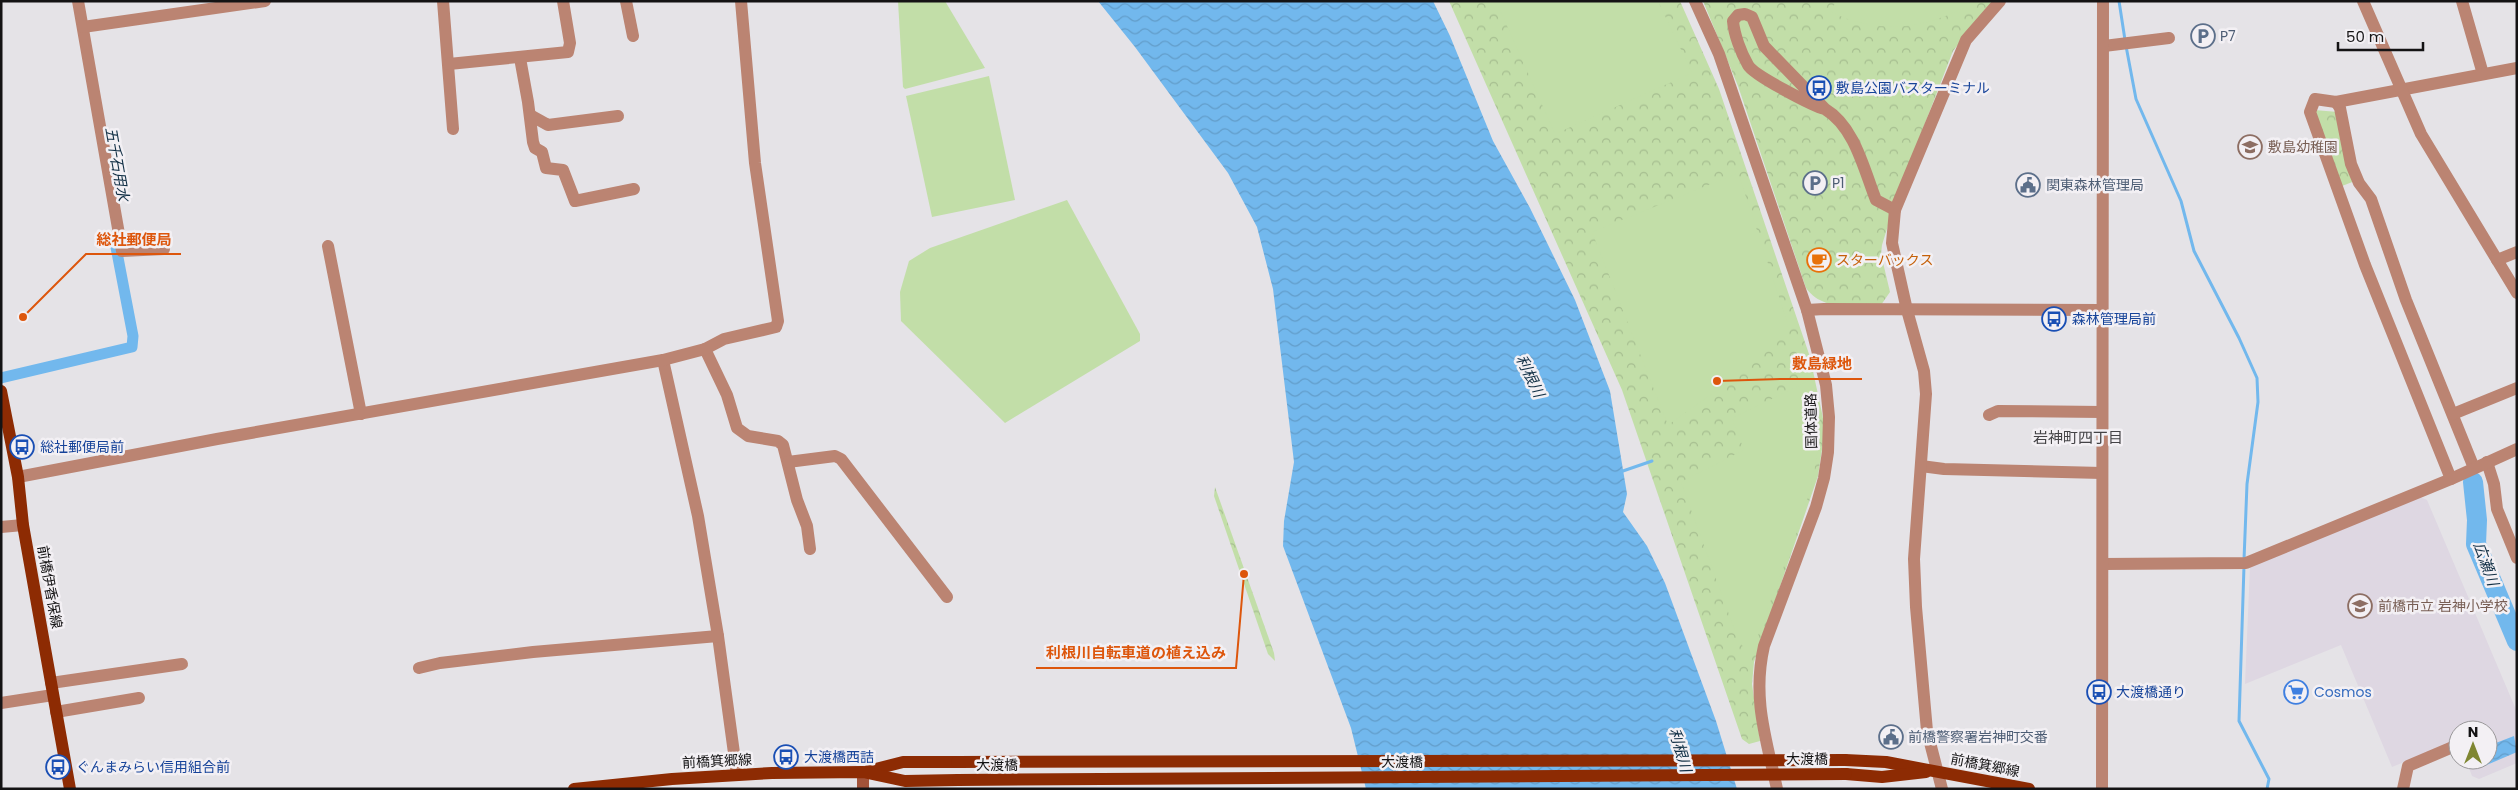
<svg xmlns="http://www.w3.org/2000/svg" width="2518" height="790" viewBox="0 0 2518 790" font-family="Poppins,'Noto Sans JP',sans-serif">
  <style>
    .built { fill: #ded7e2 }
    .park { fill: url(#park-crowns) }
    .garden { fill: #c2dea8 }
    .water { fill: url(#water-waves) }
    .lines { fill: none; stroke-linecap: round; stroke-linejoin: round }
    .stream { stroke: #72b8ed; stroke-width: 3 }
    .canal { stroke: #72b8ed; stroke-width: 11 }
    .river { stroke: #72b8ed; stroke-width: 20 }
    .minor { stroke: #bb8472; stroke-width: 12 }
    .tertiary { stroke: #bb8472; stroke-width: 12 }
    .secondary { stroke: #a2533a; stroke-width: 12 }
    .primary { stroke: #8d2b03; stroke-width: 12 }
    .primary-bridge { stroke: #8d2b03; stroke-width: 12 }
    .labels { text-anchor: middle; stroke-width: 5; stroke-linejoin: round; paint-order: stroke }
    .service-label { font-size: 14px; fill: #4e5e75; stroke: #f3f0f4; text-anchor: start }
    .transit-label { font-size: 14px; fill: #164399; stroke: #f3f0f4; text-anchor: start }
    .education-label { font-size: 14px; fill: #785e54; stroke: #f3f0f4; text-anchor: start }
    .food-label { font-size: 14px; fill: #c56008; stroke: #f3f0f4; text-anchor: start }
    .street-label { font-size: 14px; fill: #141314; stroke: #f3f0f4 }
    .shop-label { font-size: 14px; fill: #366cbe; stroke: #f3f0f4; text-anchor: start }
    .water-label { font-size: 15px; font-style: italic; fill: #112f45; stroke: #f3f0f4 }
    .neighbourhood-label { font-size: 15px; fill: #444346; stroke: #f3f0f4 }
    .leader { fill: none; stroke: #dd560c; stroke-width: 2 }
    .callout-dot { fill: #dd560c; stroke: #f3f0f4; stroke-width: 2 }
    .callout-label { font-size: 15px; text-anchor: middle; font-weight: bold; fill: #dd560c; stroke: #f3f0f4; stroke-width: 5; stroke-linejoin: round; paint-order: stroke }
  </style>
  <defs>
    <pattern id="park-crowns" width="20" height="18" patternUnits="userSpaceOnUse" patternTransform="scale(1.25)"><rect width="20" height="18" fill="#c2dea8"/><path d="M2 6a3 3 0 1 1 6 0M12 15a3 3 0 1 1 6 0" fill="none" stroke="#a6be90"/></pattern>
    <pattern id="water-waves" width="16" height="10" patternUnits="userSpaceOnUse" patternTransform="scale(1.25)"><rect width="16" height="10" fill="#72b8ed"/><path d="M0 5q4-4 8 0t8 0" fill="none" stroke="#629dca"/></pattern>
  </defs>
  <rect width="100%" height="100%" fill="#e5e3e7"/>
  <polygon class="built" points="2418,496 2427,500 2517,712 2517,763 2479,779 2472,776 2466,760 2488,760 2488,730 2458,730 2458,740 2392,767 2341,645 2245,684 2250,567"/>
  <g class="park">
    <polygon points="1449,1 1680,1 1719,89 1810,357 1823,418 1823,443 1818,476 1754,662 1752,684 1760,741 1749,744 1742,739 1622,390"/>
    <path d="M1703,1H1993L1953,51L1898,193L1882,245L1881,254L1890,292L1881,305C1855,305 1823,312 1806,288L1738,86Z"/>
    <polygon points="2314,110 2338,112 2355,181 2342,186"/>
    <polygon points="1215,487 1274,653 1275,661 1268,654 1214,496"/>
  </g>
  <g class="garden">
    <polygon points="898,1 945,1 985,68 905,89 903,87"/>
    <polygon points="1496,1 1658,1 1692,73 1555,134"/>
    <path d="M1836,1H1972L1973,2C1929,30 1878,35 1831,12Z"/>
    <polygon points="989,76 1015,200 932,217 906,96"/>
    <polygon points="1738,173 1788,324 1733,379 1668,425 1592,232"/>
    <polygon points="1067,200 1140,334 1140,341 1005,423 901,321 900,292 909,261 930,248"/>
    <path d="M1813,379C1838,471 1778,565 1753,652L1746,653L1735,631L1681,482L1744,450L1732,418Z"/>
  </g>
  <g class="water">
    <polygon points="1098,1 1433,1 1450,36 1493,141 1530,208 1575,300 1610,391 1627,494 1623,512 1647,546 1665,583 1716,721 1737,789 1366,789 1351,728 1283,546 1284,521 1294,462 1273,289 1257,227 1228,173 1135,47"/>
    <polygon points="2514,736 2517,752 2482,767 2479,760 2488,760 2488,746"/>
  </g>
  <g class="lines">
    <g class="stream">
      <polyline points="2119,1 2125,40"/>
      <polyline points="2126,46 2136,99 2181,201 2194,251 2239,338 2257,378 2258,402 2247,484 2244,560"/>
      <polyline points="1620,472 1652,461"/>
      <polyline points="2244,566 2239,721 2269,779 2267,789"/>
    </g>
    <polyline class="canal" points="1,378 132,347 133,336 115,242"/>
    <polyline class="river" points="2473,482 2477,520 2476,544 2517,641"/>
    <g class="minor">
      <polyline points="78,1 122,251 164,249"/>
      <polyline points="443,1 453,129"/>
      <polyline points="626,1 633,36"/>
      <polyline points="2462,1 2483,74"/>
      <polyline points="83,27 265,1"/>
      <polyline points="2104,46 2169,38"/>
      <polyline points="520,58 528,102 533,142 535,148 542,152 546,168 563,170 575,201 634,189"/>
      <polyline points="449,64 568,52 570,43 563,1"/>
      <polyline points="2336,102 2340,108 2351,164 2359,183 2371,199 2406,300 2474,468"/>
      <polyline points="530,115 548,125 618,116"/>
      <polyline points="328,246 361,414"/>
      <polyline points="705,349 727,395 737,428 748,436 778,441 783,445 797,500 807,526 810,549"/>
      <polyline points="663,360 698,516 718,636 737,775"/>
      <polyline points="2453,414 2517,388"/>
      <polyline points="1989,415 1998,411 2102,412"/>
      <polyline points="788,462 835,456 841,459 947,597"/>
      <polyline points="2487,462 2494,484 2497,509 2517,558"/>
      <polyline points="1921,466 1944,469 2102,473"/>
      <polyline points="18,477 217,439 663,360 705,349 724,339 776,327 778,321 755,163 741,1"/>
      <polyline points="2451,479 2365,265 2310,112 2315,99 2336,102 2517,68"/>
      <polyline points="1,527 23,525"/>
      <polyline points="2103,564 2246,563 2451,479 2517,449"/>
      <polyline points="419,668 440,663 533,652 718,636"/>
      <polyline points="51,683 182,664"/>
      <polyline points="1,703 53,695"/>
      <polyline points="56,712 139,698"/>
      <polyline points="2403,789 2408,766 2455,746"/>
    </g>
    <g class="tertiary">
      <path d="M1695,1L1719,54L1807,310L1826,385L1829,417L1828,452L1824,478L1816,507L1764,646C1752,698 1766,738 1777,789"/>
      <polyline points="2363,1 2421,134 2517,293"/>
      <path d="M1825,109C1813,106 1753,75 1748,65C1741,53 1734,34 1733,21L1738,15L1745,14L1752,17L1764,46L1825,109C1855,127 1864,170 1876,200L1895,210"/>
      <polyline points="2497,260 2517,252"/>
      <polyline points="1807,310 1824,309 2102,310"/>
      <polyline points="1942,789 1927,731 1916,607 1914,559 1926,394 1924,371 1907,310 1892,243 1895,210 1966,40 2000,1"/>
      <polyline points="2102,789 2103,1"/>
    </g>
    <polyline class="secondary" points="863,772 863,789"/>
    <g class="primary">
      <polyline points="1,391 18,477 23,525 70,789"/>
      <polyline points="1845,760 1886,762 2029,789"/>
      <polyline points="868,771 903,762 957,762"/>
      <polyline points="1846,774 1882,777 1926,772"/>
      <polyline points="574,789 672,779 772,773 863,772 905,781 958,780"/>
    </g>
    <g class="primary-bridge">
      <polyline points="957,762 1845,760"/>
      <polyline points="958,780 1846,774"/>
    </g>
  </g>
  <defs>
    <g id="parking-ring" transform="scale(1.25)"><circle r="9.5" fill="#f3f0f4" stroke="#5c6f8a" stroke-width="1.5"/><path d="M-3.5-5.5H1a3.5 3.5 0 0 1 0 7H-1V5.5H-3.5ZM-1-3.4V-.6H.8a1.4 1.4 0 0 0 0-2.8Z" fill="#5c6f8a"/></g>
    <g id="bus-ring" transform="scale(1.25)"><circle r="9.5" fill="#f3f0f4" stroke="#1a4fb4" stroke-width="1.5"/><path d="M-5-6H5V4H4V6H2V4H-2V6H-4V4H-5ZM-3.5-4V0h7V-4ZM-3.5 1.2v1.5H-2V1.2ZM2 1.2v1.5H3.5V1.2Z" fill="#1a4fb4"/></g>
    <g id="school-ring" transform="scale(1.25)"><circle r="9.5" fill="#f3f0f4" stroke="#8d6e63" stroke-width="1.5"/><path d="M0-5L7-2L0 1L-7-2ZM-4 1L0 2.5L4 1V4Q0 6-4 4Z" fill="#8d6e63"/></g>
    <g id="civic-ring" transform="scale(1.25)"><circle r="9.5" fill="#f3f0f4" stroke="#5c6f8a" stroke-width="1.5"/><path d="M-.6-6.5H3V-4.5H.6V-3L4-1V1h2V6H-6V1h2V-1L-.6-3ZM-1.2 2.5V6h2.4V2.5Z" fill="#5c6f8a"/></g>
    <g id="cafe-ring" transform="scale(1.25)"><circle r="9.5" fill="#f3f0f4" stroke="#e8710a" stroke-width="1.5"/><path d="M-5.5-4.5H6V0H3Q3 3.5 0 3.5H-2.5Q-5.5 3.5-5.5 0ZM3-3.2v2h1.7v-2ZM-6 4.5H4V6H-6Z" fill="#e8710a"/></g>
    <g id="supermarket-ring" transform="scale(1.25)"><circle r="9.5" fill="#f3f0f4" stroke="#3f7fe0" stroke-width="1.5"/><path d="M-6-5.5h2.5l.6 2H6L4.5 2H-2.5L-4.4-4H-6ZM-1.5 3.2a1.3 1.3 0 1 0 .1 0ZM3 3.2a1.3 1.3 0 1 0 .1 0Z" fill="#3f7fe0"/></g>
  </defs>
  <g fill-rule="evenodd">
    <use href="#parking-ring" x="2203" y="36"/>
    <use href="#bus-ring" x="1819" y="88"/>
    <use href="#school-ring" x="2250" y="147"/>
    <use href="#parking-ring" x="1815" y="183"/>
    <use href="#civic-ring" x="2028" y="185"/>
    <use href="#cafe-ring" x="1819" y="260"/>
    <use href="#bus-ring" x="2054" y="319"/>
    <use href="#bus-ring" x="22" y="447"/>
    <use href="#school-ring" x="2360" y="606"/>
    <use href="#bus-ring" x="2099" y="692"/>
    <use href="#supermarket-ring" x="2296" y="692"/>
    <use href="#civic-ring" x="1891" y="737"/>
    <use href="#bus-ring" x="786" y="757"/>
    <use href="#bus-ring" x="58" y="767"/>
  </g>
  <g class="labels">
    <g class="service-label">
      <text x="2220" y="41">P7</text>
      <text x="1832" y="188">P1</text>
      <text x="2046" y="190">関東森林管理局</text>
      <text x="1908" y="742">前橋警察署岩神町交番</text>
    </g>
    <g class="transit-label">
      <text x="1836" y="93">敷島公園バスターミナル</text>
      <text x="2072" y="324">森林管理局前</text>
      <text x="40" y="452">総社郵便局前</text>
      <text x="2116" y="697">大渡橋通り</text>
      <text x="804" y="762">大渡橋西詰</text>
      <text x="76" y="772">ぐんまみらい信用組合前</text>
    </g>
    <g class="education-label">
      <text x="2268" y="152">敷島幼稚園</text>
      <text x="2378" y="611">前橋市立 岩神小学校</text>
    </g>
    <g class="food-label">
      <text x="1836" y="265">スターバックス</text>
    </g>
    <g class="street-label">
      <text transform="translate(1811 421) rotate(-91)" y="5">国体道路</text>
      <text transform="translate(50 587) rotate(80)" y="5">前橋伊香保線</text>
      <text x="1807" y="764">大渡橋</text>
      <text transform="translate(717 761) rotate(-3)" y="5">前橋箕郷線</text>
      <text x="1402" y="767">大渡橋</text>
      <text x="997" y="770">大渡橋</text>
      <text transform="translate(1985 765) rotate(11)" y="5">前橋箕郷線</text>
    </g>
    <g class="shop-label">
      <text x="2314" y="697">Cosmos</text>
    </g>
    <g class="water-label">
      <text transform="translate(117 164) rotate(80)" y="5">五千石用水</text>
      <text transform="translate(1530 376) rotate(64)" y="5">利根川</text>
      <text transform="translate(2486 564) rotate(70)" y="5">広瀬川</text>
      <text transform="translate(1680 750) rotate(74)" y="5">利根川</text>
    </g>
    <g class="neighbourhood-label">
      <text x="2078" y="443">岩神町四丁目</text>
    </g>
  </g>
  <path class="leader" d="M23 317L86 254H181M1717 381L1782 379H1862M1244 574L1236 668H1036"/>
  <g class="callout-dot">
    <circle cx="23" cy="317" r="5"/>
    <circle cx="1717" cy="381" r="5"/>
    <circle cx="1244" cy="574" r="5"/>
  </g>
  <g class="callout-label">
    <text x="134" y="245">総社郵便局</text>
    <text x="1822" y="369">敷島緑地</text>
    <text x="1136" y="658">利根川自転車道の植え込み</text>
  </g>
  <rect width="2518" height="790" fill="none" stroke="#141314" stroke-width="5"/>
  <g transform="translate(2473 745)"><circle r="24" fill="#f3f0f4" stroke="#9a989a"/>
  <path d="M0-4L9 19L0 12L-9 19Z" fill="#7f8632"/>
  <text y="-8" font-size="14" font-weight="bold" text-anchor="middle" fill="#141314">N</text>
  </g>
  <path d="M2338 42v8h85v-8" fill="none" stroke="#141314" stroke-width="2.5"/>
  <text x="2346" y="42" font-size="15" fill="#141314" stroke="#f3f0f4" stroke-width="4" paint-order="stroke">50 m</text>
</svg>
